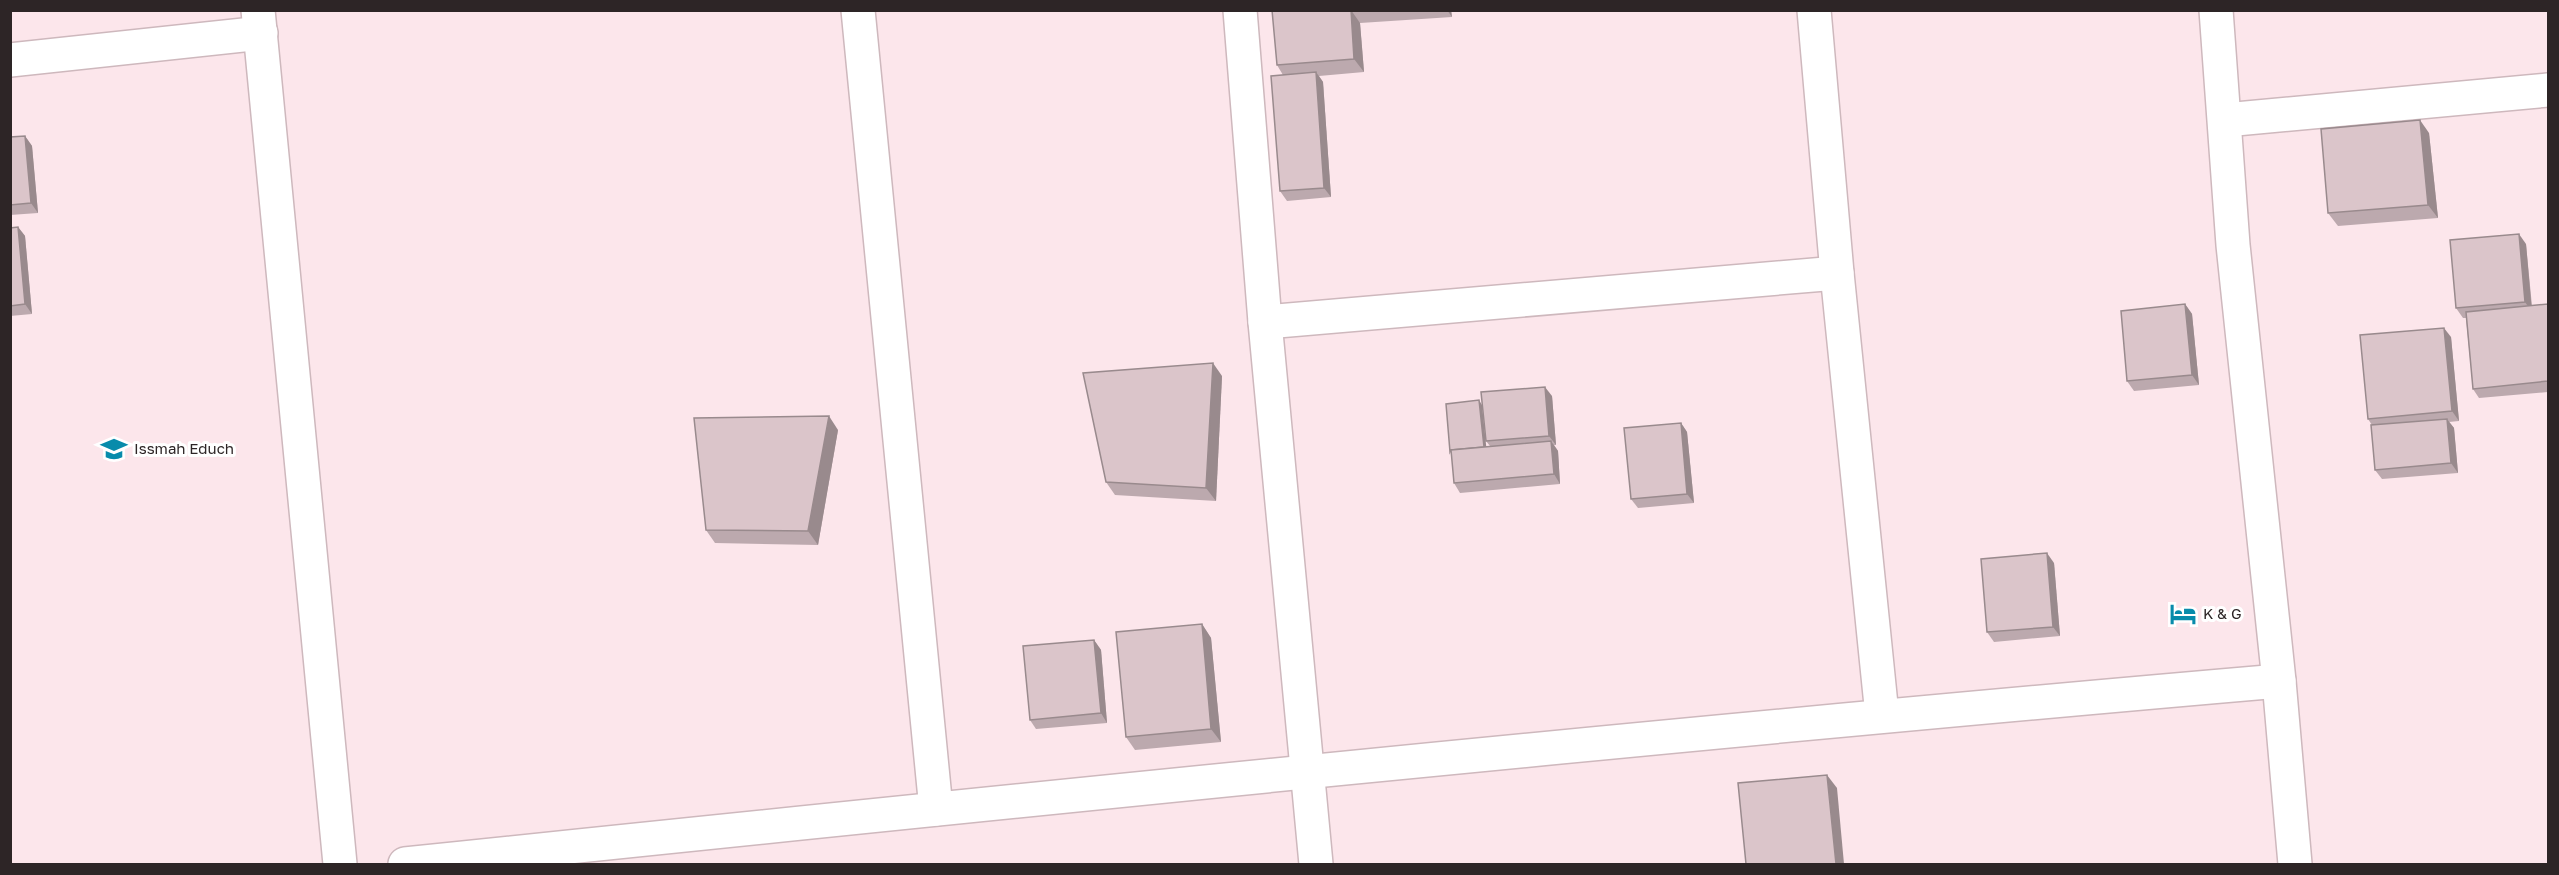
<svg xmlns="http://www.w3.org/2000/svg" width="2559" height="875" viewBox="0 0 2559 875" font-family="'Golos Text',sans-serif">
  <style>
    .lines { fill: none; stroke-linecap: round; stroke-linejoin: round }
    .minor-casing { stroke: #ceb8bd; stroke-width: 36 }
    .minor { stroke: #fff; stroke-width: 33 }
    .wall { fill: #bca9ae }
    .shaded-wall { fill: #998a8d }
    .building { fill: #dbc5ca; stroke: #998a8d; stroke-width: 1.5 }
    .labels { text-anchor: middle; stroke-width: 6; stroke-linejoin: round; paint-order: stroke }
    .poi-label { font-size: 15px; fill: #2d2526; stroke: #fff; text-anchor: start }
  </style>
  <rect width="100%" height="100%" fill="#fce6eb"/>
  <g class="lines">
    <g class="minor-casing">
      <g id="minor">
        <polyline points="258,10 340,864"/>
        <polyline points="858,10 936,809"/>
        <polyline points="1240,10 1265,322 1316,864"/>
        <polyline points="1814,10 1837,273 1882,715"/>
        <polyline points="2216,10 2233,245 2279,681 2295,864"/>
        <polyline points="10,60 261,33"/>
        <polyline points="2225,120 2548,90"/>
        <polyline points="1265,322 1837,273"/>
        <path d="M405,864C1030,799 1654,735 2279,681"/>
      </g>
    </g>
    <use href="#minor" class="minor"/>
  </g>
  <g class="wall">
    <polygon points="1272,10 1451,10 1452,17 1360,23 1364,72 1319,76 1323,82 1331,197 1287,201 1280,191 1283,75 1277,65"/>
    <polygon points="2429,133 2438,218 2338,226 2328,213"/>
    <polygon points="25,136 32,146 38,213 10,215 10,137"/>
    <polygon points="18,227 25,236 32,314 10,316 10,228"/>
    <polygon points="2526,244 2532,306 2548,304 2548,392 2479,398 2473,389 2466,318 2463,318 2456,308"/>
    <polygon points="2185,304 2192,314 2199,385 2134,391 2127,381"/>
    <polygon points="2451,337 2459,421 2449,422 2454,428 2458,473 2382,479 2375,470 2372,425 2368,419"/>
    <polygon points="1222,376 1216,501 1115,495 1106,482"/>
    <polygon points="1552,396 1556,445 1554,445 1558,451 1560,484 1460,493 1454,483 1487,447 1490,446 1486,441"/>
    <polygon points="1681,423 1687,432 1694,503 1638,508 1631,499"/>
    <polygon points="838,430 818,545 715,543 706,530"/>
    <polygon points="2054,563 2060,636 1994,642 1987,632"/>
    <polygon points="1202,624 1211,638 1221,742 1135,750 1126,737"/>
    <polygon points="1094,640 1101,650 1107,723 1036,729 1030,720"/>
  </g>
  <g class="shaded-wall">
    <polygon points="1351,10 1360,23 1364,72 1354,59"/>
    <polygon points="1447,10 1451,10 1452,17"/>
    <polygon points="1316,72 1323,82 1331,197 1324,188"/>
    <polygon points="2420,120 2429,133 2438,218 2428,205"/>
    <polygon points="25,136 32,146 38,213 31,203"/>
    <polygon points="18,227 25,236 32,314 25,304"/>
    <polygon points="2519,234 2526,244 2532,312 2525,302"/>
    <polygon points="2185,304 2192,314 2199,385 2192,375"/>
    <polygon points="2444,328 2451,337 2459,421 2452,411"/>
    <polygon points="1213,363 1222,376 1216,501 1206,488"/>
    <polygon points="1545,387 1552,396 1556,445 1549,436"/>
    <polygon points="1479,400 1482,405 1487,454 1484,449"/>
    <polygon points="829,416 838,430 818,545 808,531"/>
    <polygon points="2447,419 2454,428 2458,473 2451,463"/>
    <polygon points="1681,423 1687,432 1694,503 1687,494"/>
    <polygon points="1551,441 1558,451 1560,484 1554,474"/>
    <polygon points="2047,553 2054,563 2060,636 2053,627"/>
    <polygon points="1202,624 1211,638 1221,742 1211,729"/>
    <polygon points="1094,640 1101,650 1107,723 1101,713"/>
    <polygon points="1827,775 1837,788 1844,864 1836,864"/>
  </g>
  <g class="building">
    <polygon points="1272,10 1351,10 1354,59 1277,65"/>
    <polygon points="1316,72 1324,188 1280,191 1271,76"/>
    <polygon points="2420,120 2428,205 2328,213 2321,129"/>
    <polygon points="25,136 31,203 10,205 10,137"/>
    <polygon points="18,227 25,304 10,306 10,228"/>
    <polygon points="2519,234 2525,302 2456,308 2450,240"/>
    <polygon points="2185,304 2192,375 2127,381 2121,311"/>
    <polygon points="2548,304 2548,381 2473,389 2466,312"/>
    <polygon points="2444,328 2452,411 2368,419 2360,335"/>
    <polygon points="1213,363 1206,488 1106,482 1083,373"/>
    <polygon points="1545,387 1549,436 1486,441 1481,392"/>
    <polygon points="1479,400 1484,447 1451,450 1450,452 1446,404"/>
    <polygon points="829,416 808,531 706,530 694,418"/>
    <polygon points="2447,419 2451,463 2375,470 2371,425"/>
    <polygon points="1681,423 1687,494 1631,499 1624,428"/>
    <polygon points="1551,441 1554,474 1454,483 1451,450"/>
    <polygon points="2047,553 2053,627 1987,632 1981,559"/>
    <polygon points="1202,624 1211,729 1126,737 1116,632"/>
    <polygon points="1094,640 1101,713 1030,720 1023,646"/>
    <polygon points="1827,775 1836,864 1746,864 1738,783"/>
  </g>
  <defs>
    <g id="university-bare" transform="scale(2.07)"><path d="M0-5L7-2L0 1L-7-2ZM-4 1L0 2.5L4 1V4Q0 6-4 4Z" fill="#088bab" stroke="#fff" stroke-width="2.5" paint-order="stroke"/></g>
    <g id="hotel-bare" transform="scale(2.07)"><path d="M-6-4.5h1.5V1H6V5H4.5V3h-9V5H-6ZM-4 0a1.8 1.8 0 1 1 3.6 0ZM.5 0V-2.5h3Q6-2.5 6 0Z" fill="#088bab" stroke="#fff" stroke-width="2.5" paint-order="stroke"/></g>
  </defs>
  <g fill-rule="evenodd">
    <use href="#university-bare" x="114" y="449"/>
    <use href="#hotel-bare" x="2183" y="614"/>
  </g>
  <g class="labels">
    <g class="poi-label">
      <text x="134" y="454">Issmah Educh</text>
      <text x="2203" y="619">K &amp; G</text>
    </g>
  </g>
  <rect width="2559" height="875" fill="none" stroke="#2d2526" stroke-width="24"/>
</svg>
